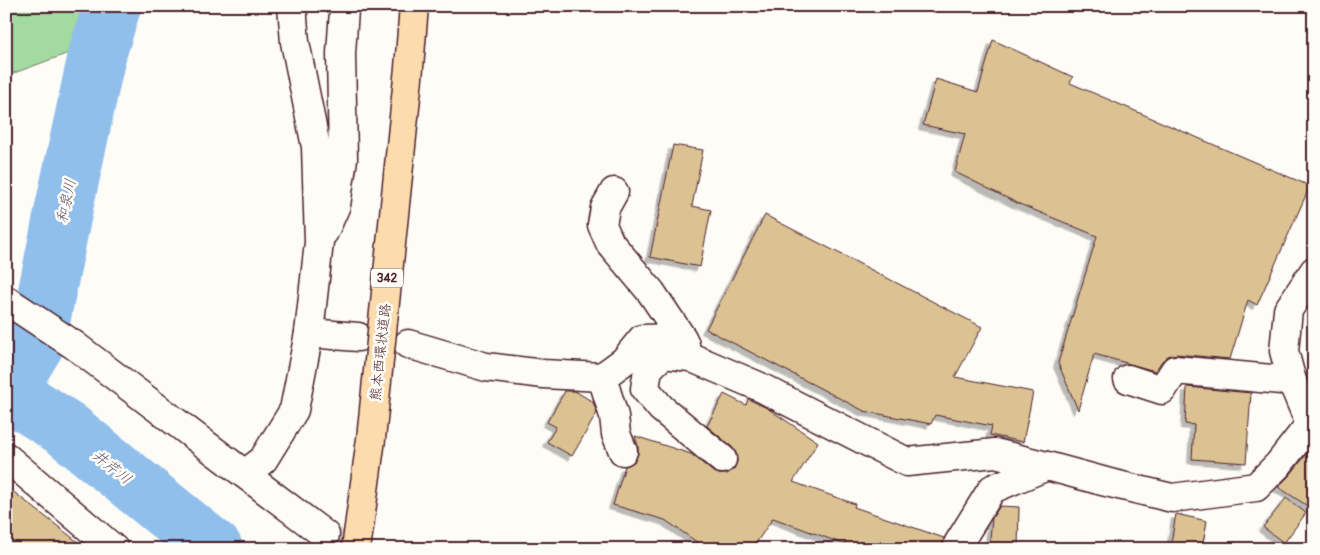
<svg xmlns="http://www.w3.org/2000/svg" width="1320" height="555" viewBox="0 0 1320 555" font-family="Pangolin,'Klee One',sans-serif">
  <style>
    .green { fill: #a2da9f; stroke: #767c65 }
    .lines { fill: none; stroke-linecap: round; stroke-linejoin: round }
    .river { stroke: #91bfeb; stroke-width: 58 }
    .building { fill: #dbc292; stroke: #4a1f2b; filter: url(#shadow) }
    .minor-tunnel { stroke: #d9d0ce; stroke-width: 28; stroke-dasharray: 28 14; stroke-linecap: butt }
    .minor-casing { stroke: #4a1f2b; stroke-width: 31 }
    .minor { stroke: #fdfcf7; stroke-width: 28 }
    .highway-bridge-casing { stroke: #4a1f2b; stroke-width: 31; stroke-linecap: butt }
    .highway-bridge { stroke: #fcdcac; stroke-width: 28 }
    .labels { text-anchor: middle; stroke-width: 5; stroke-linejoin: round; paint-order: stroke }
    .shield { fill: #fdfcf7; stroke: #806168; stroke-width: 1 }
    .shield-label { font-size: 12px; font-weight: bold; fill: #4a1f2b }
    .street-label { font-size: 14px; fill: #4a1f2b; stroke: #fdfcf7 }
    .water-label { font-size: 15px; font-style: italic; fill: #63576e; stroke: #fdfcf7 }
  </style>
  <defs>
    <filter id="shadow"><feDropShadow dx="-4.5" dy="4.5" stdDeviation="0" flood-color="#0004"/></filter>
  </defs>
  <rect width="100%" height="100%" fill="#fdfcf7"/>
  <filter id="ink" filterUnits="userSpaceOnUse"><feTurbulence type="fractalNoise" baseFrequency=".02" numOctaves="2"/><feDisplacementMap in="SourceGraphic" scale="10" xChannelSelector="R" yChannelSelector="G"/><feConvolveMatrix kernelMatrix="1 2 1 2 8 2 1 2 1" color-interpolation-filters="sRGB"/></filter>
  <g filter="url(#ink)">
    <polygon class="green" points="6,6 99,6 85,47 6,76"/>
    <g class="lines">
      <g class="river">
        <polyline points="6,390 66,429 214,549"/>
        <polyline points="7,391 37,341 64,208 97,55 112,6"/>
      </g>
    </g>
    <g class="building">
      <polygon points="993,40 1073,77 1070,83 1310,186 1257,305 1248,300 1230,359 1176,354 1168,356 1162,361 1155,371 1094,354 1078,410 1058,363 1097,236 1017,203 955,172 965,134 923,125 936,79 978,92"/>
      <polygon points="673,145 703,150 692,206 711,210 700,267 650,257"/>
      <polygon points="765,215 982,327 955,377 1033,392 1023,442 990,435 992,426 935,415 931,424 864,411 706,329"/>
      <polygon points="1187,387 1251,393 1246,463 1192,459 1194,425 1185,424"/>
      <polygon points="565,391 575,391 593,402 597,413 572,456 547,442 556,427 547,422"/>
      <polygon points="724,394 746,405 748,399 767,408 818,442 793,482 855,504 854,507 944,538 942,549 857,549 773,518 752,549 707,549 665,520 613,505 625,466 629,465 635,461 638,454 638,446 635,436 691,454 712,471 719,474 727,474 734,469 737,462 736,453 732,447 707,426"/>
      <polygon points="1314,445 1314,510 1278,487 1290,475"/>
      <polygon points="6,486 87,549 6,549"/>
      <polygon points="1286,498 1306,513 1284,543 1263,527"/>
      <polygon points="1000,506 1019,507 1018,549 989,549 992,518"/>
      <polygon points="1176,514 1207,521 1202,549 1170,549"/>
    </g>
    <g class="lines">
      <polyline class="minor-tunnel" points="325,535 346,549"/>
      <g class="minor-casing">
        <g id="minor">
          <polyline points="614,192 605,208 602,225 610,243 651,292 682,338"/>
          <polyline points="324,232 336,205 343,159 341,53 344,10 345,6"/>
          <polyline points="6,300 74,345 325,535"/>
          <polyline points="309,333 358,337"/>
          <polyline points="408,344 486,367 543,374 602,377 624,361 642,339 682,338 685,344"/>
          <polyline points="602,377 614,416 616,434 623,451"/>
          <polyline points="1128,379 1162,390 1175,370 1292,381 1310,424"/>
          <polyline points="1292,381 1284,351 1288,310 1314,271"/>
          <polyline points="6,457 114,549"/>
          <polyline points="722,459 661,408 645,389 648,369 663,354 690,357 758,386 907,462 995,453 1047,466"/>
          <polyline points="245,474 263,460 294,410 309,333 319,242 316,147 295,42 292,6"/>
          <polyline points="958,549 958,544 992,489 1047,466 1106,482 1172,498 1256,487 1278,465 1310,424 1314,421"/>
        </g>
      </g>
      <use href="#minor" class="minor"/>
      <g class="highway-bridge-casing">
        <polyline id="highway-bridge" points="356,549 371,439 409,68 414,6"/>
      </g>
      <use href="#highway-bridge" class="highway-bridge"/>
    </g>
  </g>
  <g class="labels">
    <rect class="shield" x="371" y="268.5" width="32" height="19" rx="4"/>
    <g class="shield-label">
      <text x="387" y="282">342</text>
    </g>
    <g class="street-label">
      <text transform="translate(380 352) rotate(-84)" y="5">熊本西環状道路</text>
    </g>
    <g class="water-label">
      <text transform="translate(66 201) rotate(-78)" y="5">和泉川</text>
      <text transform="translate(112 467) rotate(39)" y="5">井芹川</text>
    </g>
  </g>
  <rect width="1320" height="555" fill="none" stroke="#fdfcf7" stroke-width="25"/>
  <rect x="12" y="12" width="1295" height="530" fill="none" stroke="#4a1f2b" stroke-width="2" filter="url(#ink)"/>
</svg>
